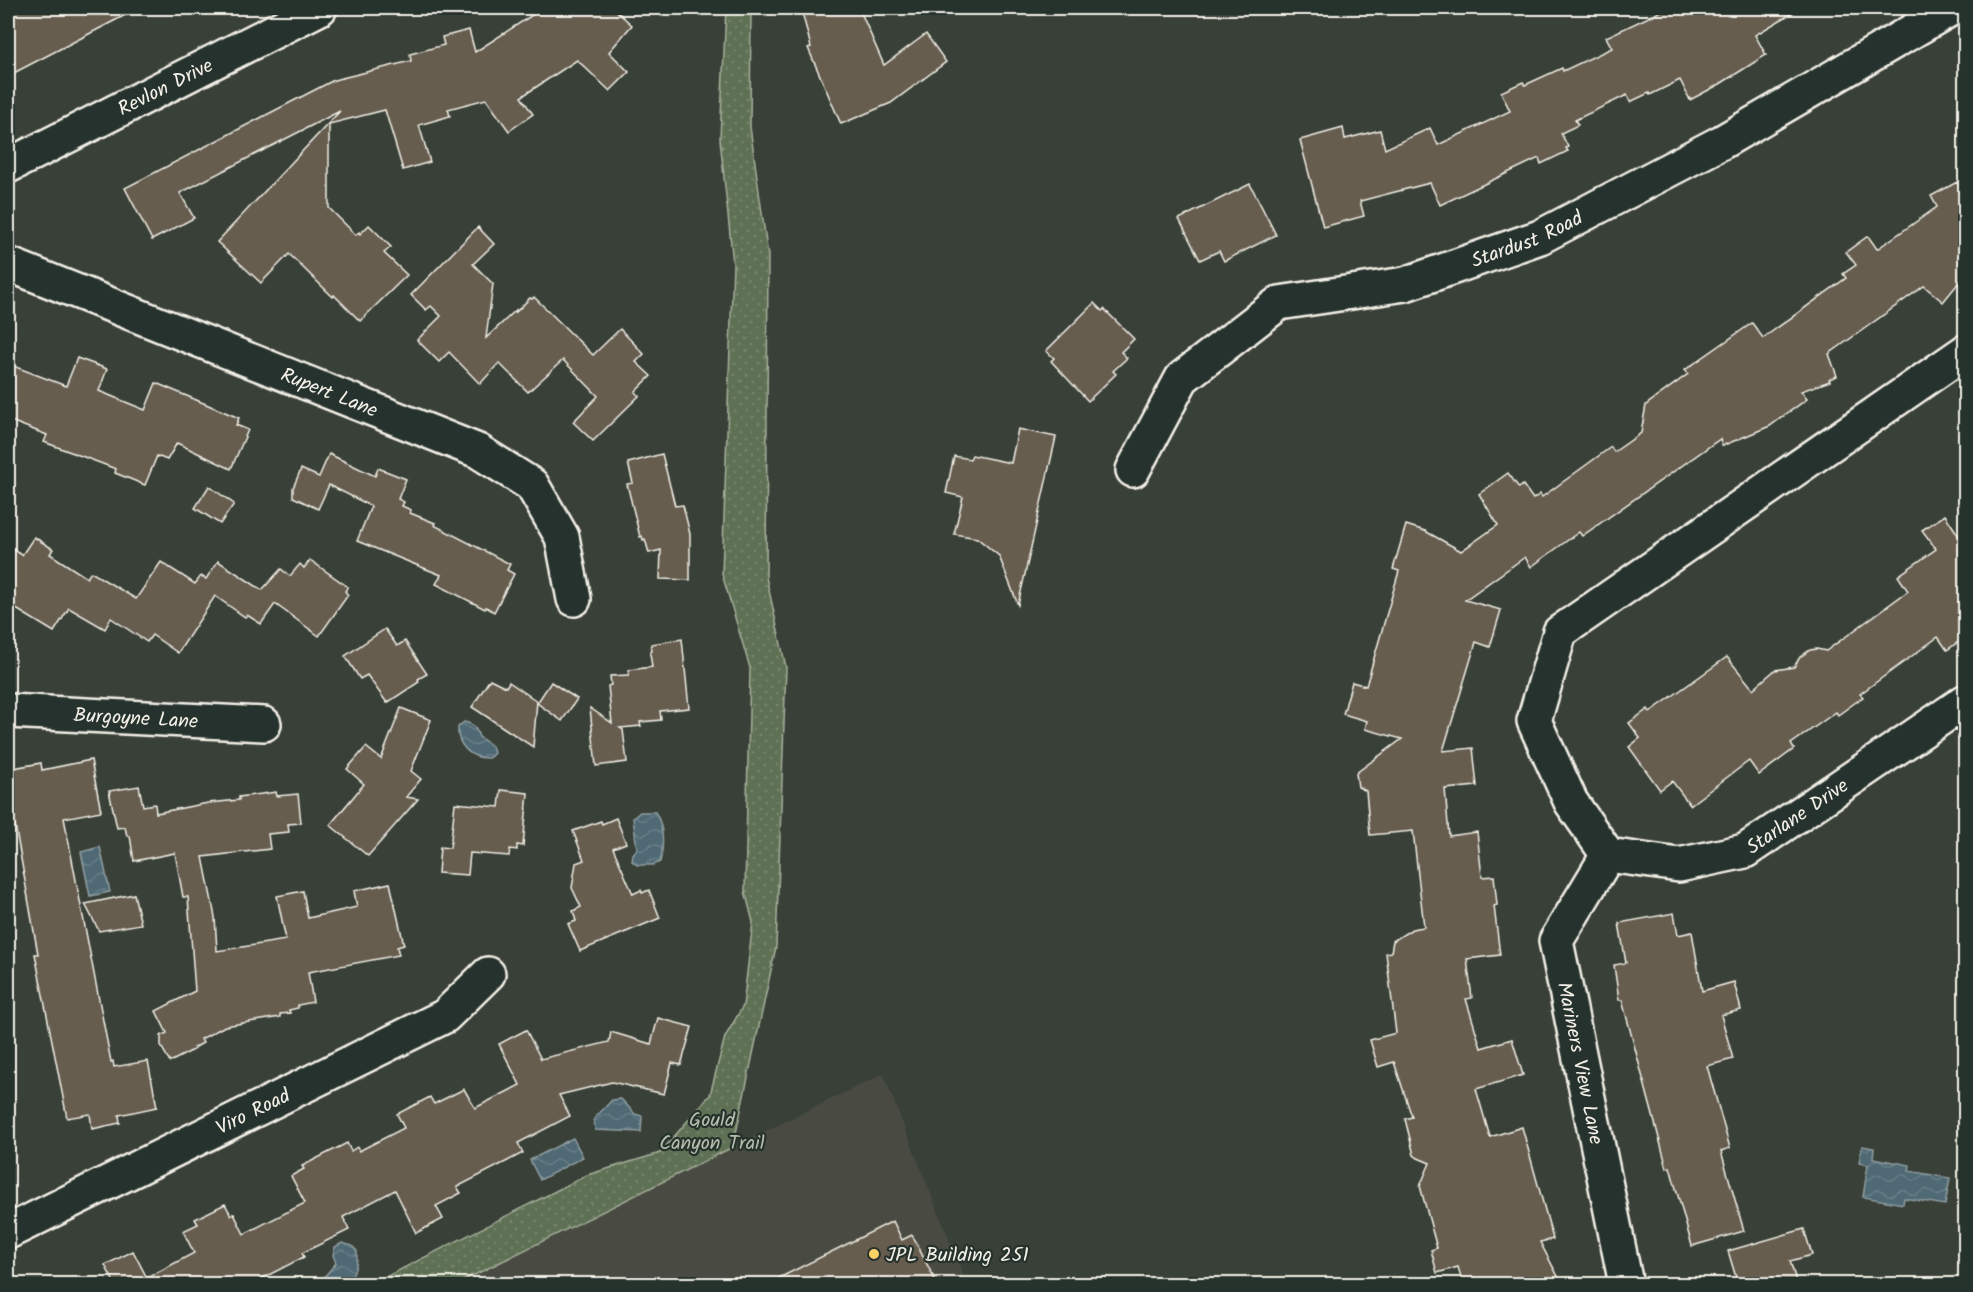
<svg xmlns="http://www.w3.org/2000/svg" width="1973" height="1292" viewBox="0 0 1973 1292" font-family="Kalam,sans-serif">
  <style>
    .built { fill: #494c42 }
    .park { fill: url(#park-dots); stroke: #a9b19e; stroke-width: 1.5 }
    .water { fill: url(#water-waves); stroke: #919fa2; stroke-width: 1.5 }
    .building { fill: #665d50; stroke: #f4f1e8; stroke-width: 1.5 }
    .lines { fill: none; stroke-linecap: round; stroke-linejoin: round }
    .minor-casing { stroke: #f4f1e8; stroke-width: 38 }
    .minor { stroke: #26332d; stroke-width: 33 }
    .poi-dot { fill: #ffd166; stroke: #26332d; stroke-width: 2 }
    .labels { text-anchor: middle; stroke-width: 4.5; stroke-linejoin: round; paint-order: stroke }
    .street-label { font-size: 20px; fill: #f4f1e8; stroke: #26332d }
    .park-label { font-size: 20px; fill: #b8bead; stroke: #26332d }
    .poi-label { font-size: 20px; fill: #f4f1e8; stroke: #26332d; text-anchor: start }
  </style>
  <defs>
    <pattern id="park-dots" width="8" height="8" patternUnits="userSpaceOnUse" patternTransform="scale(1.5)"><rect width="8" height="8" fill="#5e7154"/><path d="M2 2h.1M6 6h.1" fill="none" stroke="#76866d" stroke-width="1.8" stroke-linecap="round"/></pattern>
    <pattern id="water-waves" width="16" height="10" patternUnits="userSpaceOnUse" patternTransform="scale(1.5)"><rect width="16" height="10" fill="#4f6974"/><path d="M0 5q4-4 8 0t8 0" fill="none" stroke="#697f88"/></pattern>
  </defs>
  <rect width="100%" height="100%" fill="#394038"/>
  <filter id="ink" filterUnits="userSpaceOnUse"><feTurbulence type="fractalNoise" baseFrequency=".0167" numOctaves="2"/><feDisplacementMap in="SourceGraphic" scale="12" xChannelSelector="R" yChannelSelector="G"/><feConvolveMatrix kernelMatrix="1 2 1 2 8 2 1 2 1" color-interpolation-filters="sRGB"/></filter>
  <g filter="url(#ink)">
    <polygon class="built" points="883,1074 967,1284 456,1284 733,1147"/>
    <polygon class="park" points="726,8 751,8 750,127 768,256 766,577 786,667 776,947 733,1147 456,1284 372,1284 587,1175 660,1153 710,1095 725,1037 743,1006 753,922 745,891 750,668 722,574 733,263 720,139"/>
    <g class="water">
      <path d="M464,722C474,724 476,728 479,737L492,746L494,753L489,758C471,759 456,745 458,727Z"/>
      <path d="M640,812H655C664,825 664,847 660,862L653,865H637L632,861L633,854L637,849L633,818Z"/>
      <polygon points="100,847 110,892 90,896 81,852"/>
      <polygon points="621,1099 635,1114 642,1116 641,1132 595,1130 594,1119 612,1100"/>
      <polygon points="573,1138 583,1157 540,1180 530,1160"/>
      <polygon points="1862,1146 1874,1148 1873,1158 1910,1165 1909,1171 1950,1178 1945,1205 1904,1198 1903,1204 1863,1197 1868,1165 1859,1163"/>
      <path d="M342,1243L352,1246L357,1251C358,1272 350,1285 328,1284L325,1276L336,1263L333,1255L335,1247Z"/>
    </g>
    <g class="building">
      <polygon points="8,8 139,8 8,76"/>
      <polygon points="543,8 613,8 632,25 609,52 629,72 610,91 577,60 521,97 533,114 509,131 486,99 448,109 450,116 419,125 430,162 403,170 385,110 329,124 329,208 356,235 359,232 360,234 369,225 391,247 384,253 407,275 360,321 334,295 333,297 289,254 261,283 217,242 340,111 180,193 194,218 152,240 125,188 334,80 411,61 410,54 444,45 442,37 469,30 475,52"/>
      <polygon points="801,8 859,8 884,65 926,34 946,62 891,103 841,124 808,48 811,47"/>
      <polygon points="1668,8 1801,8 1755,35 1766,55 1720,84 1690,100 1680,80 1650,95 1649,93 1630,102 1627,95 1575,120 1578,125 1561,133 1568,147 1566,148 1568,151 1541,164 1539,158 1440,205 1430,183 1360,201 1364,216 1323,227 1300,140 1343,128 1345,139 1380,130 1385,149 1430,128 1438,145 1510,111 1501,92 1523,82 1525,85 1562,68 1563,71 1612,48 1606,37"/>
      <polygon points="1957,182 1965,199 1965,275 1943,302 1924,286 1829,354 1837,376 1829,379 1830,381 1801,391 1807,399 1770,426 1722,446 1720,439 1582,536 1579,532 1531,567 1525,557 1465,600 1501,610 1490,647 1476,642 1443,751 1473,748 1477,786 1445,789 1449,836 1477,832 1482,877 1494,876 1497,905 1494,906 1500,955 1467,959 1472,998 1466,999 1481,1048 1512,1039 1523,1075 1476,1089 1490,1137 1522,1127 1553,1239 1540,1242 1562,1284 1463,1284 1458,1267 1437,1273 1431,1250 1437,1248 1420,1186 1430,1163 1418,1158 1414,1155 1405,1119 1412,1117 1394,1062 1378,1067 1370,1040 1396,1033 1386,953 1391,952 1393,941 1412,929 1424,927 1413,831 1370,835 1366,791 1358,787 1356,773 1402,739 1365,729 1367,721 1343,714 1352,682 1366,686 1399,571 1393,569 1406,525 1425,531 1461,551 1498,525 1479,494 1508,473 1519,488 1523,485 1533,499 1540,494 1542,497 1611,447 1614,452 1641,433 1646,405 1688,374 1685,370 1752,323 1763,338 1846,278 1843,274 1856,265 1846,252 1868,236 1877,249 1937,207 1931,196"/>
      <polygon points="1250,184 1276,235 1224,261 1219,251 1200,260 1179,219"/>
      <polygon points="478,227 494,244 473,264 493,284 486,338 516,310 516,312 530,298 532,299 534,297 593,355 620,329 644,354 636,362 651,376 635,392 639,396 593,441 573,422 598,396 563,360 528,392 499,363 480,384 449,352 439,362 417,340 441,316 431,306 426,310 411,295"/>
      <polygon points="1094,303 1102,311 1104,309 1134,339 1121,352 1127,358 1113,371 1116,374 1088,401 1051,361 1054,358 1046,351"/>
      <polygon points="77,358 107,369 99,391 145,410 156,383 239,418 236,425 248,430 231,469 177,443 167,460 157,456 145,485 115,473 116,469 44,442 47,435 8,420 8,364 66,386"/>
      <polygon points="1018,429 1056,437 1018,605 999,556 977,538 954,534 963,497 946,493 954,456 970,459 972,455 1011,463"/>
      <polygon points="329,454 375,476 378,468 406,479 398,499 404,502 402,506 411,510 410,513 435,523 434,525 510,564 507,570 514,574 494,612 486,607 485,609 436,584 441,575 357,541 371,506 329,485 318,509 293,497 293,488 301,469 319,477"/>
      <polygon points="662,454 675,506 683,505 690,534 690,580 660,579 661,550 649,553 645,539 643,540 642,536 640,537 627,484 633,483 628,463"/>
      <polygon points="209,486 234,504 220,524 195,508"/>
      <polygon points="1945,515 1965,545 1965,637 1947,650 1938,637 1860,694 1863,697 1838,715 1836,712 1791,744 1794,749 1759,775 1749,761 1690,805 1672,781 1660,790 1629,747 1640,738 1629,723 1648,709 1650,712 1727,657 1753,689 1775,670 1794,667 1800,657 1810,650 1817,649 1826,651 1908,591 1898,576 1936,549 1922,530"/>
      <polygon points="34,537 53,549 50,554 87,578 91,572 136,599 161,562 195,584 201,576 206,579 218,561 262,590 281,569 290,576 300,564 304,568 310,560 348,587 345,591 348,595 319,636 275,604 261,624 247,615 245,617 215,596 178,653 152,635 147,642 111,618 105,629 69,608 54,632 8,604 8,546 22,555"/>
      <polygon points="385,629 397,646 405,641 427,674 418,679 419,682 387,703 367,675 360,679 345,656"/>
      <polygon points="682,639 689,708 660,711 661,720 640,722 641,726 620,728 623,730 627,762 596,766 590,708 612,723 608,686 611,685 610,676 629,675 629,670 652,667 650,653 652,651 651,644"/>
      <polygon points="490,679 506,687 509,682 537,701 533,747 472,707"/>
      <polygon points="551,682 577,699 562,721 537,703"/>
      <polygon points="401,708 431,720 411,771 421,779 406,797 418,799 368,856 330,825 364,784 347,769 366,747 381,759"/>
      <polygon points="91,760 101,811 64,818 111,1062 113,1061 114,1067 148,1061 157,1107 119,1115 120,1123 92,1129 90,1114 67,1118 35,954 38,954 8,786 8,769 41,763 42,770"/>
      <polygon points="139,786 143,806 155,804 156,813 208,803 239,800 239,797 276,792 277,796 298,794 301,823 288,824 289,832 268,834 270,849 203,857 215,917 217,951 286,940 277,896 303,891 308,918 357,907 354,891 390,883 404,945 397,947 399,955 308,972 313,1002 298,1005 298,1008 289,1010 290,1013 280,1014 280,1017 225,1026 201,1039 203,1043 194,1048 195,1049 170,1062 161,1046 161,1036 167,1033 156,1011 195,991 188,897 183,897 175,853 134,861 130,836 127,836 125,827 117,828 109,791"/>
      <polygon points="501,790 528,793 523,846 517,845 517,850 510,849 509,856 470,853 468,875 438,873 440,847 450,848 455,803 499,807"/>
      <polygon points="616,818 626,843 613,848 633,894 641,890 642,893 649,890 660,918 580,951 568,924 576,921 573,911 581,907 572,888 576,863 584,860 573,831 601,821 602,824"/>
      <polygon points="134,894 141,924 99,931 85,904"/>
      <polygon points="1674,913 1678,935 1692,932 1702,991 1734,982 1741,1010 1721,1015 1733,1059 1707,1066 1730,1148 1721,1151 1744,1231 1692,1246 1670,1167 1667,1168 1622,1000 1619,1000 1614,965 1626,963 1619,923"/>
      <polygon points="658,1018 692,1027 681,1065 672,1063 664,1094 612,1082 559,1095 570,1116 518,1143 523,1153 457,1187 461,1193 436,1206 443,1219 416,1233 395,1190 343,1217 349,1230 302,1253 304,1257 251,1284 115,1284 105,1265 133,1251 147,1278 194,1253 183,1231 198,1224 195,1219 225,1204 231,1215 234,1214 244,1234 305,1203 291,1176 304,1169 302,1166 347,1143 351,1151 357,1147 359,1151 404,1128 397,1114 430,1097 434,1104 464,1089 475,1108 520,1085 499,1044 526,1030 541,1059 609,1042 611,1032 651,1044"/>
      <polygon points="893,1221 902,1240 912,1235 937,1284 767,1284"/>
      <polygon points="1804,1229 1812,1255 1790,1261 1797,1284 1738,1284 1728,1251"/>
    </g>
    <g class="lines">
      <g class="minor-casing">
        <g id="minor">
          <path id="s1" d="M8,166L320,8"/>
          <path id="s2" d="M8,264L478,451L532,485L562,537L574,599"/>
          <path id="s3" d="M1133,470L1182,378L1279,303L1405,284L1540,237L1722,142L1952,8"/>
          <path id="s4" d="M8,711L264,724"/>
          <polyline points="1608,855 1571,802 1534,721 1560,632 1966,351"/>
          <path id="s5" d="M1608,855L1556,941L1626,1284"/>
          <path id="s6" d="M1608,855L1679,865L1745,851L1966,701"/>
          <path id="s7" d="M8,1232L445,1016L488,974"/>
        </g>
      </g>
      <use href="#minor" class="minor"/>
    </g>
  </g>
  <circle class="poi-dot" cx="874" cy="1254" r="6"/>
  <g class="labels">
    <g class="street-label">
      <text dy="7" stroke="none"><textPath href="#s1" startOffset="176">Revlon Drive</textPath></text>
      <text dy="7" stroke="none"><textPath href="#s3" startOffset="484">Stardust Road</textPath></text>
      <text dy="7" stroke="none"><textPath href="#s2" startOffset="346">Rupert Lane</textPath></text>
      <text dy="7" stroke="none"><textPath href="#s4" startOffset="128">Burgoyne Lane</textPath></text>
      <text dy="7" stroke="none"><textPath href="#s6" startOffset="202">Starlane Drive</textPath></text>
      <text dy="7" stroke="none"><textPath href="#s5" startOffset="225">Mariners View Lane</textPath></text>
      <text dy="7" stroke="none"><textPath href="#s7" startOffset="273">Viro Road</textPath></text>
    </g>
    <g class="park-label">
      <text x="712" y="1126">Gould<tspan x="712" dy="23">Canyon Trail</tspan></text>
    </g>
    <g class="poi-label">
      <text x="886" y="1261">JPL Building 251</text>
    </g>
  </g>
  <rect width="1973" height="1292" fill="none" stroke="#26332d" stroke-width="30"/>
  <rect x="15" y="15" width="1943" height="1262" fill="none" stroke="#f4f1e8" stroke-width="2" filter="url(#ink)"/>
</svg>
